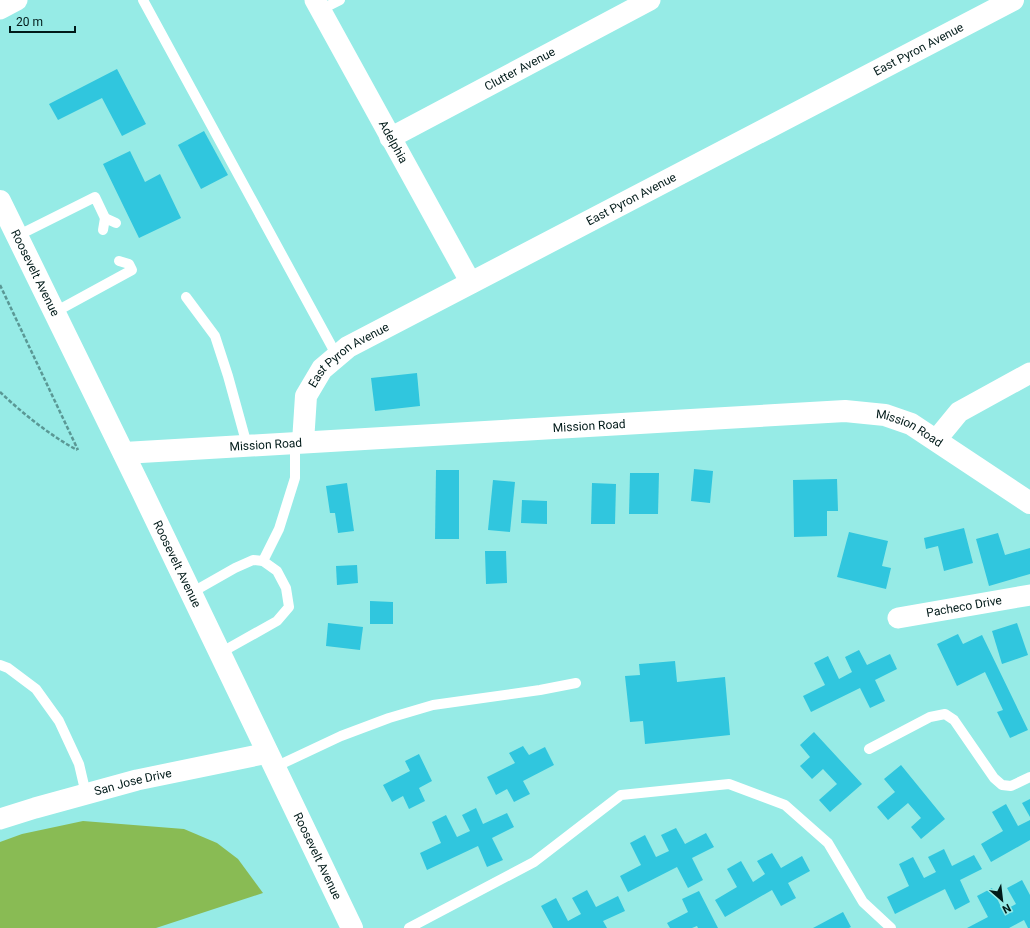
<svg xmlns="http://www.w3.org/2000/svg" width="1030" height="928" viewBox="0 0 1030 928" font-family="Roboto,sans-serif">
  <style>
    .green { fill: #89bb54 }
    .building { fill: #30c6de }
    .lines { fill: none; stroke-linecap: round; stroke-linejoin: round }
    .path { stroke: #5a9895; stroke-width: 2.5; stroke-dasharray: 4 2; stroke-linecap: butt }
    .lane { stroke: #fff; stroke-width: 10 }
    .street { stroke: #fff; stroke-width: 21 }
    .secondary { stroke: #fff; stroke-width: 22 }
    .labels { text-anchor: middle; stroke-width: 3; stroke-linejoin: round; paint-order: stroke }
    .street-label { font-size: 12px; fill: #001a19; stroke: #96ebe6 }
  </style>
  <rect width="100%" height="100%" fill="#96ebe6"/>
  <polygon class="green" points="83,821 184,829 217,843 238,859 263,893 156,928 0,928 0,842 22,834"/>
  <g class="building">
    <polygon points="117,69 146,124 122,136 102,98 58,120 49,104"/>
    <polygon points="204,131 228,175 201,189 178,145"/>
    <polygon points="130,151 145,182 160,174 181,218 139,238 103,164"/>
    <polygon points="417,373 420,406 375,411 371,378"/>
    <polygon points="694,469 713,471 710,503 691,501"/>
    <polygon points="436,470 459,470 459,539 435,539"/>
    <polygon points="630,473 659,473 658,514 629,514"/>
    <polygon points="837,479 838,511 827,511 827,536 794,537 793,480"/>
    <polygon points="493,480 515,482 510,532 488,530"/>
    <polygon points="347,483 354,531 338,533 335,513 330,513 326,486"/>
    <polygon points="592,483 616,484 615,524 591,524"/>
    <polygon points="522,500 547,501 547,524 521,523"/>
    <polygon points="964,528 973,563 944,571 938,546 926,549 924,538"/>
    <polygon points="849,532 888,541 882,566 891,568 886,589 837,577"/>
    <polygon points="998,533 1005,555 1030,548 1030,574 989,586 976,539"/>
    <polygon points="485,551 506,551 507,583 486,584"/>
    <polygon points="357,565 358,583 337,585 336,566"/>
    <polygon points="370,601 393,602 393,624 370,624"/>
    <polygon points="328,623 363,627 360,650 326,646"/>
    <polygon points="1017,623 1028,655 1002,664 992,631"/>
    <polygon points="958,634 963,644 982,635 1028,730 1010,738 997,712 1003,710 985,672 957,686 937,644"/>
    <polygon points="859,650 867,665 890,654 897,669 875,680 885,701 870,708 860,688 811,712 803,696 825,685 814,663 828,656 839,679 852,672 845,657"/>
    <polygon points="675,661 677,682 725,677 730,735 645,744 643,721 630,722 625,676 640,675 639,664"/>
    <polygon points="814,732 862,784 830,812 819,800 837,784 823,769 812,779 800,766 810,757 800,745"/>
    <polygon points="523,746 529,755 545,747 554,765 523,781 530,794 514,802 507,789 496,795 487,777 515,763 509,753"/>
    <polygon points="419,754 432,781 419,788 425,801 409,809 403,796 392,802 383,785 410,771 405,761"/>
    <polygon points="901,765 945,819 921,839 911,827 921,818 908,803 888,820 877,807 895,792 884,779"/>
    <polygon points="1030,799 1030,817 1022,803"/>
    <polygon points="1006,804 1018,826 1030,820 1030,840 991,862 981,844 1003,831 992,812"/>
    <polygon points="476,808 483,824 507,813 514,827 492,838 503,860 487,867 478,846 427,870 420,853 441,843 432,822 446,815 457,837 470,831 462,815"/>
    <polygon points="676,828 685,844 706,833 714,847 692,858 703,880 688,888 677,867 628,892 620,876 641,865 630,843 645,835 656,857 669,851 661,835"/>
    <polygon points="944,849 952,866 974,855 982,869 960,880 970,902 955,910 945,889 895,914 887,897 909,886 899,864 913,857 924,878 936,872 928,857"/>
    <polygon points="772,853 781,868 802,856 810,871 788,883 796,898 781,906 772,890 725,917 715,900 737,887 727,869 741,861 753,882 765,874 757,861"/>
    <polygon points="1022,880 1030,895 1030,928 1028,928 1024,920 1009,928 967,928 988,917 977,896 992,888 1003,911 1016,904 1007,888"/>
    <polygon points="587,890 596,907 618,896 625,911 603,921 607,928 553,928 541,906 556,898 568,921 581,914 572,898"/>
    <polygon points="699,891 718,928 698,928 697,926 692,928 670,928 667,923 688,912 682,899"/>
    <polygon points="843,912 851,927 849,928 813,928"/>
  </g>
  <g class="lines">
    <g class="path">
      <polyline points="0,285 78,450"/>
      <path d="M0,392C22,413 51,436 77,450"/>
    </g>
    <g class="lane">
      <polyline points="143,0 337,356"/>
      <polyline points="320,10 340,0"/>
      <polyline points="103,230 105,218 116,223"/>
      <polyline points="17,236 95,197 105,218"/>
      <polyline points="186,297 215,336 228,376 247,445"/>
      <polyline points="55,312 132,270 129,264 119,261"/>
      <polyline points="263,561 279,529 295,478 295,443"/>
      <polyline points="191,593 235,568 253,560 263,561 277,571 286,588 289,607 277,621 220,653"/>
      <polyline points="0,665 8,668 36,689 59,721 79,764 86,794"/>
      <polyline points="869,749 930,717 945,714 954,720 994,778 1002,785 1011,786 1030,777"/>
      <polyline points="275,767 341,736 389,718 433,705 540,690 576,683"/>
      <polyline points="409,928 534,862 621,795 729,784 785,805 828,843 863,902 891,928"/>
    </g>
    <g class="street">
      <path id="s1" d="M315,0L471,283"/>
      <polyline points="0,9 17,0"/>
      <path id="s2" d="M390,138L650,0"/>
      <polyline points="936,440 959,412 1030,373"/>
      <path id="s3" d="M898,618L1030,595"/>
      <path id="s4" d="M0,819L35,808L137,780L268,753"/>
    </g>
    <g class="secondary">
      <path id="s5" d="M0,201L142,491L352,928"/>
      <path id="s6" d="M303,442L306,396L322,369L348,347L1013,0"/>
      <path id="s7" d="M124,453L845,411L885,415L911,424L1030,503"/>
    </g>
  </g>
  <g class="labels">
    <g class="street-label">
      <text dy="4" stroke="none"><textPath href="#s6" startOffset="755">East Pyron Avenue</textPath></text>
      <text dy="4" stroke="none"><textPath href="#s2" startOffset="147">Clutter Avenue</textPath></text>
      <text dy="4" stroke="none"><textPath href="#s1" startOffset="162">Adelphia</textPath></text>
      <text dy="4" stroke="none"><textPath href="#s6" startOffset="431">East Pyron Avenue</textPath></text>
      <text dy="4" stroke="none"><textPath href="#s5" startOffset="80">Roosevelt Avenue</textPath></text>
      <text dy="4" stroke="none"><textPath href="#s6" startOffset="107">East Pyron Avenue</textPath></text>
      <text dy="4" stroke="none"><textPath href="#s7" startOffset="466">Mission Road</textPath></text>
      <text dy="4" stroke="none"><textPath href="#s7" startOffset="790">Mission Road</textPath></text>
      <text dy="4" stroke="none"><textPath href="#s7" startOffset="142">Mission Road</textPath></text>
      <text dy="4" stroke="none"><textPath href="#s5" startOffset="404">Roosevelt Avenue</textPath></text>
      <text dy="4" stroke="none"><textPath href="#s3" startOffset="67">Pacheco Drive</textPath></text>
      <text dy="4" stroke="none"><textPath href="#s4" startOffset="138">San Jose Drive</textPath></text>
      <text dy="4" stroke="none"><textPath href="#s5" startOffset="728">Roosevelt Avenue</textPath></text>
    </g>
  </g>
  <g transform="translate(1002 900) rotate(152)" stroke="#96ebe6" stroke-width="3" paint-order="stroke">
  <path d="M0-3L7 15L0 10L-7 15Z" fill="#001a19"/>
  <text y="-6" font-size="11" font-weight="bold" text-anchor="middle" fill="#001a19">N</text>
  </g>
  <path d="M10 26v6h65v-6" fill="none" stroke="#001a19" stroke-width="2"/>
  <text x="16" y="26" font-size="12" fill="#001a19" stroke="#96ebe6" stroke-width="3" paint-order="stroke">20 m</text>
</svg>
